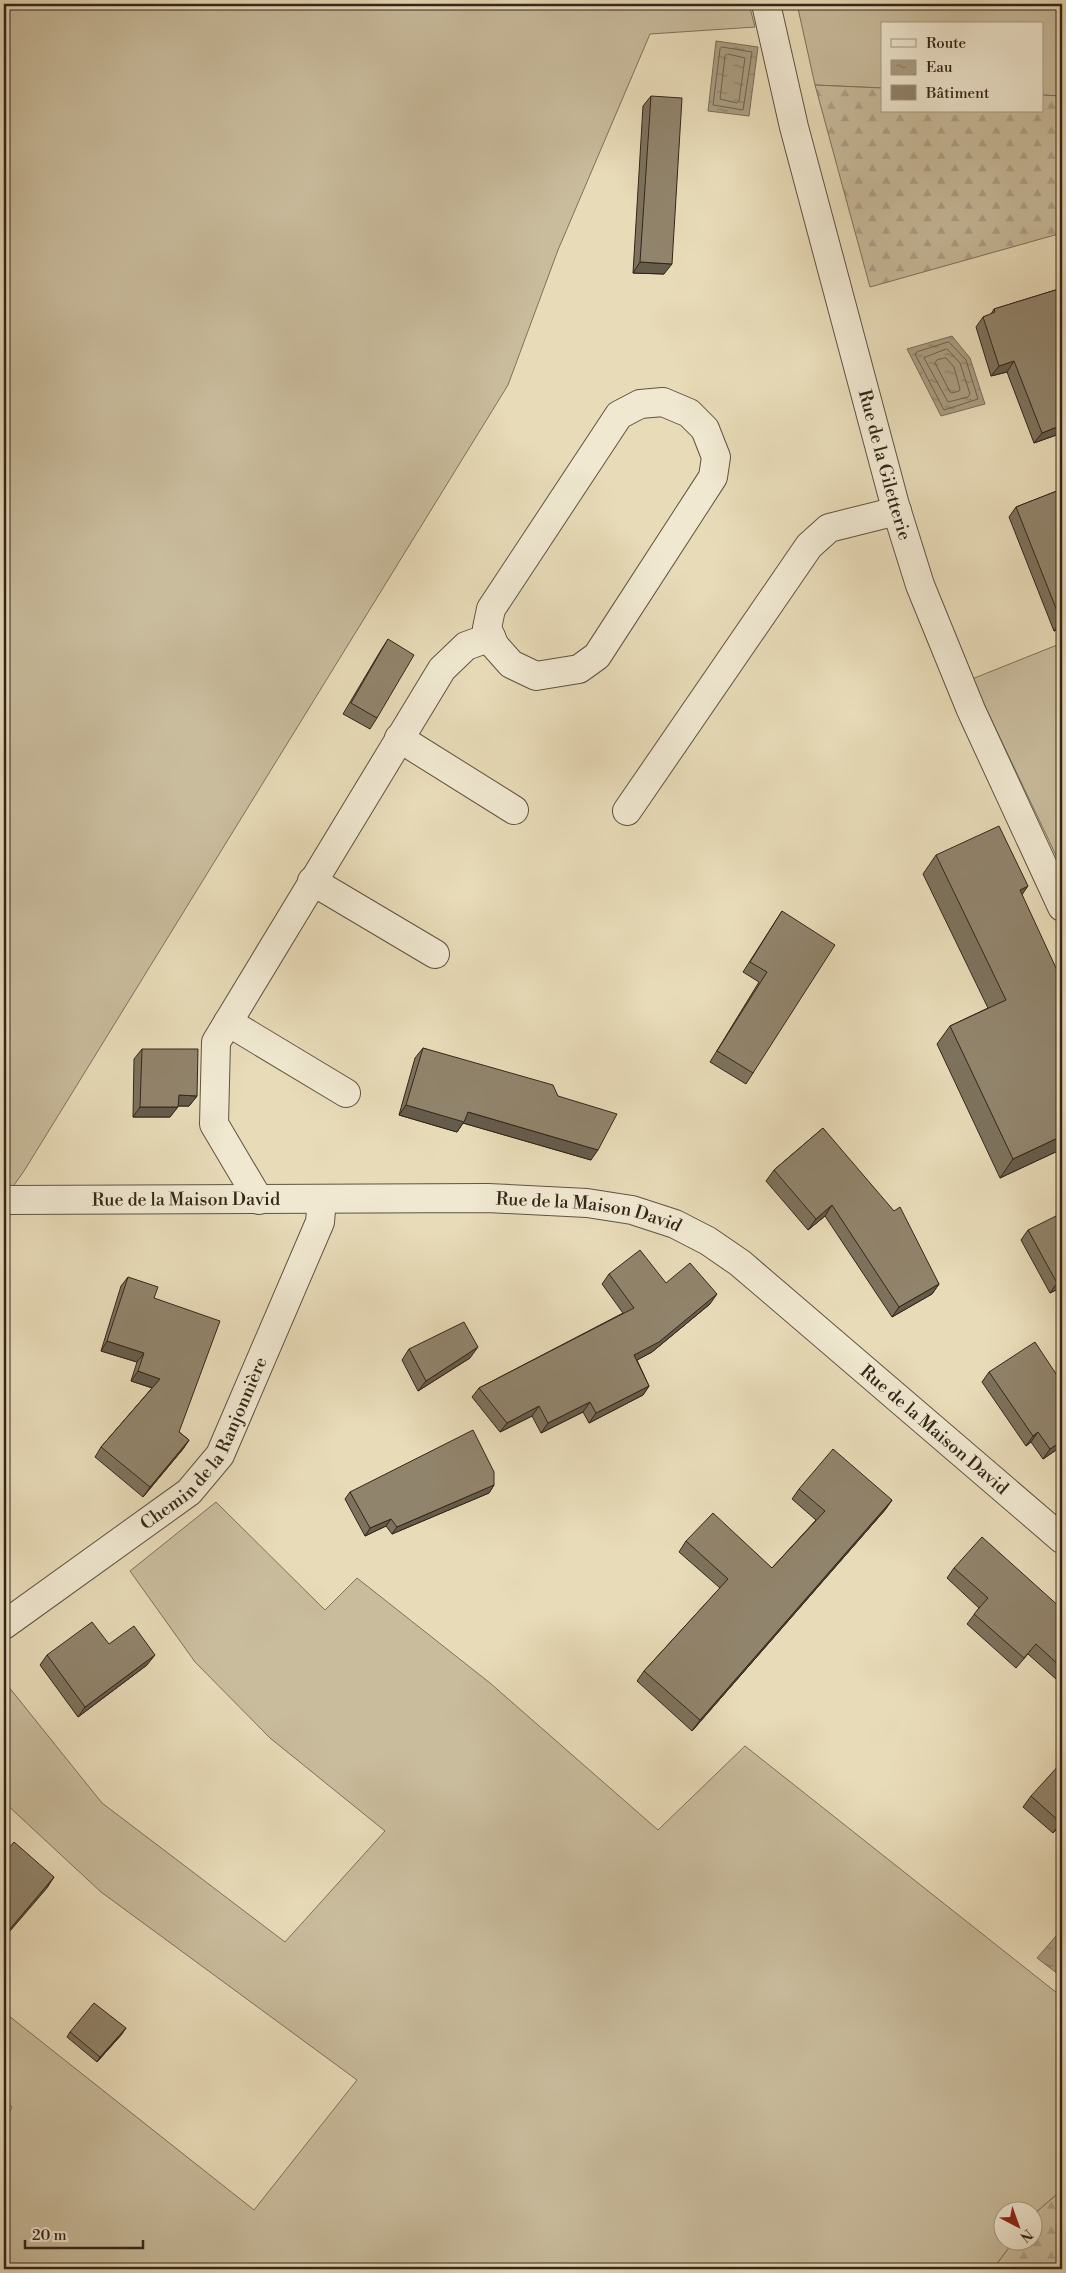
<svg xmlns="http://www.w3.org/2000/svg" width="1066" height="2273" viewBox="0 0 1066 2273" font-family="'Libre Bodoni',serif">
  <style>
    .grass { fill: #c9bc9d; stroke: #7e715b }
    .forest { fill: url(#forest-firs); stroke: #7e715b }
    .water { fill: url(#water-ripples); stroke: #7a6d58 }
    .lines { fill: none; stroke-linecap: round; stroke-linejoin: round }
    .shore { stroke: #6e624e; stroke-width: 1 }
    .minor-casing { stroke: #605341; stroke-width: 30 }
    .minor { stroke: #f0e8d1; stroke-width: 28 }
    .wall { fill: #7d725d; stroke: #332619 }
    .shaded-wall { fill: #665c4c; stroke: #332619 }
    .building { fill: #91846c; stroke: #332619 }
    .labels { text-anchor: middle; stroke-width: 4; stroke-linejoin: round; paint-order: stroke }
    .street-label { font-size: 18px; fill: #332619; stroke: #f0e8d1 }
  </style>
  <defs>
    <pattern id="forest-firs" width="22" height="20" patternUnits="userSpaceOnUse" patternTransform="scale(1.25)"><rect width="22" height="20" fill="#c9bc9d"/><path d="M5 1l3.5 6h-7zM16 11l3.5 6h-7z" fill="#ada187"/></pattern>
    <pattern id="water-ripples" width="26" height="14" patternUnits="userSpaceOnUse" patternTransform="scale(1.25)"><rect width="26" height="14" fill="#aa9d82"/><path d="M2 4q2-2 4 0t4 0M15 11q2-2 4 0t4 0" fill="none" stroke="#8b806a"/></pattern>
  </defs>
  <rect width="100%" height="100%" fill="#e8dbb8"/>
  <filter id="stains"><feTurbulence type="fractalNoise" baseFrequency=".004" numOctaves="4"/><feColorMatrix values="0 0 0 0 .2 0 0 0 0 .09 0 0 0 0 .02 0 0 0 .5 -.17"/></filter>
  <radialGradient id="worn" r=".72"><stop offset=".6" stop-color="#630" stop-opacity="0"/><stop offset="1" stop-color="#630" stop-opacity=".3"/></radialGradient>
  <g class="grass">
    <polygon points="4,4 749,4 755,27 650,34 558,250 508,385 24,1171 4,1199"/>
    <polygon points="797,4 1062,4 1062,96 1042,95 1042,24 882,24 882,88 815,85"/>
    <polygon points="1062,643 1062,868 972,679"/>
    <polygon points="216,1502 325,1610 357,1578 490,1683 658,1830 745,1746 1062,1997 1062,2190 1034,2214 1034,2210 1004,2210 1004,2240 1014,2241 993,2269 4,2269 4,2123 12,2107 4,2100 4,2012 254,2210 357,2080 101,1892 4,1802 4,1681 102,1803 285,1942 385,1831 270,1738 195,1662 130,1571"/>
  </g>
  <g class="forest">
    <polygon points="815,85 882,88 882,111 1042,111 1042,95 1062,96 1062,233 870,287"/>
    <polygon points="1062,2190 1062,2269 993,2269 1014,2241 1034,2240 1034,2214"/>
  </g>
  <g class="water">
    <polygon points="716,41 758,47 749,116 708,111"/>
    <polygon points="952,336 970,358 985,404 941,416 907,349"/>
    <polygon points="1062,1929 1062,1977 1037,1958"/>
  </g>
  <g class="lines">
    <g class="shore">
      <polygon points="722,47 752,52 743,110 713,105 720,49"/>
      <polygon points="728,54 745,58 739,101 737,103 720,99 725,56"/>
      <polygon points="949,342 966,360 978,399 944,410 915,354 917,352"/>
      <polygon points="947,349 960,363 970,394 968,397 948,402 924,358"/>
      <polygon points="946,358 954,367 960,389 959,391 952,393 950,392 935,363 937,360"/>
    </g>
    <g class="minor-casing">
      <g id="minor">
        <path id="s1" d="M766,4L794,127L895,505L920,585L971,710L1062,907"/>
        <polygon points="663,402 689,413 705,429 716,457 713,477 597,656 579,669 536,676 511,664 495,646 487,628 491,609 619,415 640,404"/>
        <polyline points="399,738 514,810"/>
        <polyline points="627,811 809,546 829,528 897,511"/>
        <polyline points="312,881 435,954"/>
        <polyline points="228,1022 346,1093"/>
        <path id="s2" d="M4,1200L488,1198L587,1203L632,1210L675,1224L708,1241L740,1263L1062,1539"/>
        <polyline points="259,1200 214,1124 216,1042 442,669 466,646 491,637"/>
        <path id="s3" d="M4,1625L189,1492L220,1455L320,1222L322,1199"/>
      </g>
    </g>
    <use href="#minor" class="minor"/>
  </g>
  <g class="wall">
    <polygon points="651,96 664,274 633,273 643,106"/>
    <polygon points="1062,288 1062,433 1034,443 1007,372 991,376 976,327 983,317 991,314 994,309"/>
    <polygon points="1062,489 1062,628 1054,631 1009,517 1016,507"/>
    <polygon points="388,639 377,718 370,729 343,714 381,650"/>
    <polygon points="936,855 1022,894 1062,1149 1000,1178 937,1044 950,1026 988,1008 923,874"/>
    <polygon points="782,911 753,1073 746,1084 710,1062 759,982 743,972"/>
    <polygon points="423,1048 558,1096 591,1160 463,1123 457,1132 399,1115 415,1058"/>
    <polygon points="142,1049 197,1096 189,1106 178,1106 170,1117 133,1117 134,1059"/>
    <polygon points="823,1128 939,1284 932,1294 892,1317 825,1216 808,1230 766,1181 774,1170"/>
    <polygon points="1028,1230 1062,1287 1050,1293 1021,1240"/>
    <polygon points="609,1274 666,1283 710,1304 652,1352 637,1360 649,1386 643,1395 589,1423 583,1412 541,1433 532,1416 500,1432 472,1397 479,1388 623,1313 602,1284"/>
    <polygon points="128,1277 154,1298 179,1432 189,1440 183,1449 143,1497 95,1457 101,1447 152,1388 131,1381 137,1362 101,1351 121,1286"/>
    <polygon points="409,1349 470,1358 418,1391 402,1360"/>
    <polygon points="989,1372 1062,1383 1062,1446 1043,1459 1031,1442 1026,1446 982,1382"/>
    <polygon points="494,1485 489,1493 392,1534 386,1526 365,1536 345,1499 350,1492"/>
    <polygon points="799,1489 892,1500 885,1510 692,1731 637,1681 644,1671 720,1588 679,1552 686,1541 772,1568 816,1520 792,1499"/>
    <polygon points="954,1568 1062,1609 1062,1672 1056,1679 1028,1654 1016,1668 967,1624 979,1608 947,1578"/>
    <polygon points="47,1655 147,1665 78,1717 40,1665"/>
    <polygon points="1031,1796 1062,1823 1053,1833 1023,1807"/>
    <polygon points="70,2032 122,2034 97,2062 67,2037"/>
  </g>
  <g class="shaded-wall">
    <polygon points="640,262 672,264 664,274 633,273"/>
    <polygon points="1014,361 1007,372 991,376 999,366"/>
    <polygon points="1062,425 1062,433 1034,443 1042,433"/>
    <polygon points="1062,620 1062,628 1054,631 1061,621"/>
    <polygon points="1028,886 1015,905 1020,890"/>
    <polygon points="179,1095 197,1096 189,1106 171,1106"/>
    <polygon points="406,1105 468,1112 598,1150 591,1160 463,1123 457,1132 399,1115"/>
    <polygon points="140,1107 178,1107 170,1117 133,1117"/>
    <polygon points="1062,1136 1062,1149 1000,1178 1013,1159"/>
    <polygon points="832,1205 825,1216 808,1230 816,1219"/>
    <polygon points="1062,1281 1062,1287 1050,1293 1057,1283"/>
    <polygon points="939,1284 932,1294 892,1317 899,1307"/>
    <polygon points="717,1294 710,1304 652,1352 628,1365 634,1355"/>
    <polygon points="107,1341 144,1353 137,1362 101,1351"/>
    <polygon points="478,1347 470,1358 418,1391 426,1381"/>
    <polygon points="138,1371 160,1379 153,1388 131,1381"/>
    <polygon points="649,1386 643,1395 589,1423 596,1413"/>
    <polygon points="590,1402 583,1412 541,1433 548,1423"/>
    <polygon points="539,1406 532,1416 500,1432 507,1423"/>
    <polygon points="1038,1432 1031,1442 1026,1446 1033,1436"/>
    <polygon points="189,1440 183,1449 143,1497 150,1487"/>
    <polygon points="1062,1441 1062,1446 1043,1459 1050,1449"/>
    <polygon points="494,1485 489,1493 392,1534 397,1527"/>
    <polygon points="892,1500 885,1510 692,1731 700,1720"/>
    <polygon points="391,1519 386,1526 365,1536 370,1528"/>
    <polygon points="155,1655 147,1665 78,1717 85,1707"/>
    <polygon points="1062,1821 1062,1823 1053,1833"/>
    <polygon points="54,1877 47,1888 4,1938 4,1936"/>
    <polygon points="126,2028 122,2034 97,2062 100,2057"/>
  </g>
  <g class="building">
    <polygon points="651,96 682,98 672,264 640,262"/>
    <polygon points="1062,288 1062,425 1042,433 1014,361 999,366 983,317 995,312 994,309"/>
    <polygon points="1062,489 1062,620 1061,621 1016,507"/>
    <polygon points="388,639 414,655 377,718 351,703"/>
    <polygon points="999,826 1028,886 1020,890 1062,981 1062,1136 1013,1159 950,1026 1006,1000 936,855"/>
    <polygon points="782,911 835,945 753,1073 717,1051 767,972 750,962"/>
    <polygon points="423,1048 553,1085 558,1096 617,1114 598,1150 468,1112 464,1122 406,1105"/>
    <polygon points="142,1049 198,1049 197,1096 179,1095 178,1107 140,1107"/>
    <polygon points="823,1128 894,1211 900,1207 939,1284 899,1307 832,1205 816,1219 774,1170"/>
    <polygon points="1062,1213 1062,1281 1057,1283 1028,1230"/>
    <polygon points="640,1250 666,1283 690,1263 717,1294 659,1342 634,1355 649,1386 596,1413 590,1402 548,1423 539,1406 507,1423 479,1388 634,1308 609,1274"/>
    <polygon points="128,1277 158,1287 154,1298 220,1321 179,1432 189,1440 150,1487 101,1447 160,1379 138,1371 144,1353 107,1341"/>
    <polygon points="464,1322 478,1347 426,1381 409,1349"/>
    <polygon points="1035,1342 1062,1383 1062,1441 1050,1449 1038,1432 1033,1436 989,1372"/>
    <polygon points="473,1430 494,1472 494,1485 397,1527 391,1519 370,1528 350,1492"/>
    <polygon points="833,1449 892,1500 700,1720 644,1671 728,1579 686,1541 713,1513 772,1568 825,1511 799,1489"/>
    <polygon points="982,1537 1062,1609 1062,1668 1036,1644 1024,1658 974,1614 988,1598 954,1568"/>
    <polygon points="92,1622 109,1644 134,1626 155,1655 85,1707 47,1655"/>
    <polygon points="1060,1764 1062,1766 1062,1821 1061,1823 1031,1796"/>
    <polygon points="14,1842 54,1877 4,1936 4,1854"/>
    <polygon points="94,2003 126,2028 100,2057 70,2032"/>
  </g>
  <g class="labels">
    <g class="street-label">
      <text dy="6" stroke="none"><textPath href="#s1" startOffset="476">Rue de la Giletterie</textPath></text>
      <text dy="6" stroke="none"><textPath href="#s2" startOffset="182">Rue de la Maison David</textPath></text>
      <text dy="6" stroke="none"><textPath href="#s2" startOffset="586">Rue de la Maison David</textPath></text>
      <text dy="6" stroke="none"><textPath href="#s2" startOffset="1006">Rue de la Maison David</textPath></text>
      <text dy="6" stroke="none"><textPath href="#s3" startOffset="276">Chemin de la Ranjonnière</textPath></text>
    </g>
  </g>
  <rect width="1066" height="2273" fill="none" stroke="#e8dbb8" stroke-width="20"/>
  <rect x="5" y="5" width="1056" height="2263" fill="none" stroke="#332619" stroke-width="2.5"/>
  <rect x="10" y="10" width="1046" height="2253" fill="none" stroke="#332619"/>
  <rect x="881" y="22" width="162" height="90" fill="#f0e8d1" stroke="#a49a87"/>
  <rect x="891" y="39" width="25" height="8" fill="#f0e8d1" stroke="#a49a87"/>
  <text x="926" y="48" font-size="15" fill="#332619">Route</text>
  <rect x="891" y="60" width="25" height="15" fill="url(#water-ripples)" stroke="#a49a87"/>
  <text x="926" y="72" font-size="15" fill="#332619">Eau</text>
  <rect x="891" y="85" width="25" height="15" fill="#91846c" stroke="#a49a87"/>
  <text x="926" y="98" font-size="15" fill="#332619">Bâtiment</text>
  <g transform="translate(1018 2226) rotate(139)"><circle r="24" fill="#f0e8d1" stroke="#a49a87"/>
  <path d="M0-4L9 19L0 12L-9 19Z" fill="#8f2418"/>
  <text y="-8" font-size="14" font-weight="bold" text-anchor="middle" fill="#332619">N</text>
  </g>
  <path d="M25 2240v8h118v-8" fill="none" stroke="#332619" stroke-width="2.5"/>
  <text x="32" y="2240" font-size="15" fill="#332619" stroke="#f0e8d1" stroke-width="4" paint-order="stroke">20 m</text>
  <rect width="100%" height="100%" filter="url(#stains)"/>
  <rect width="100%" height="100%" fill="url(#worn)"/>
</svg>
